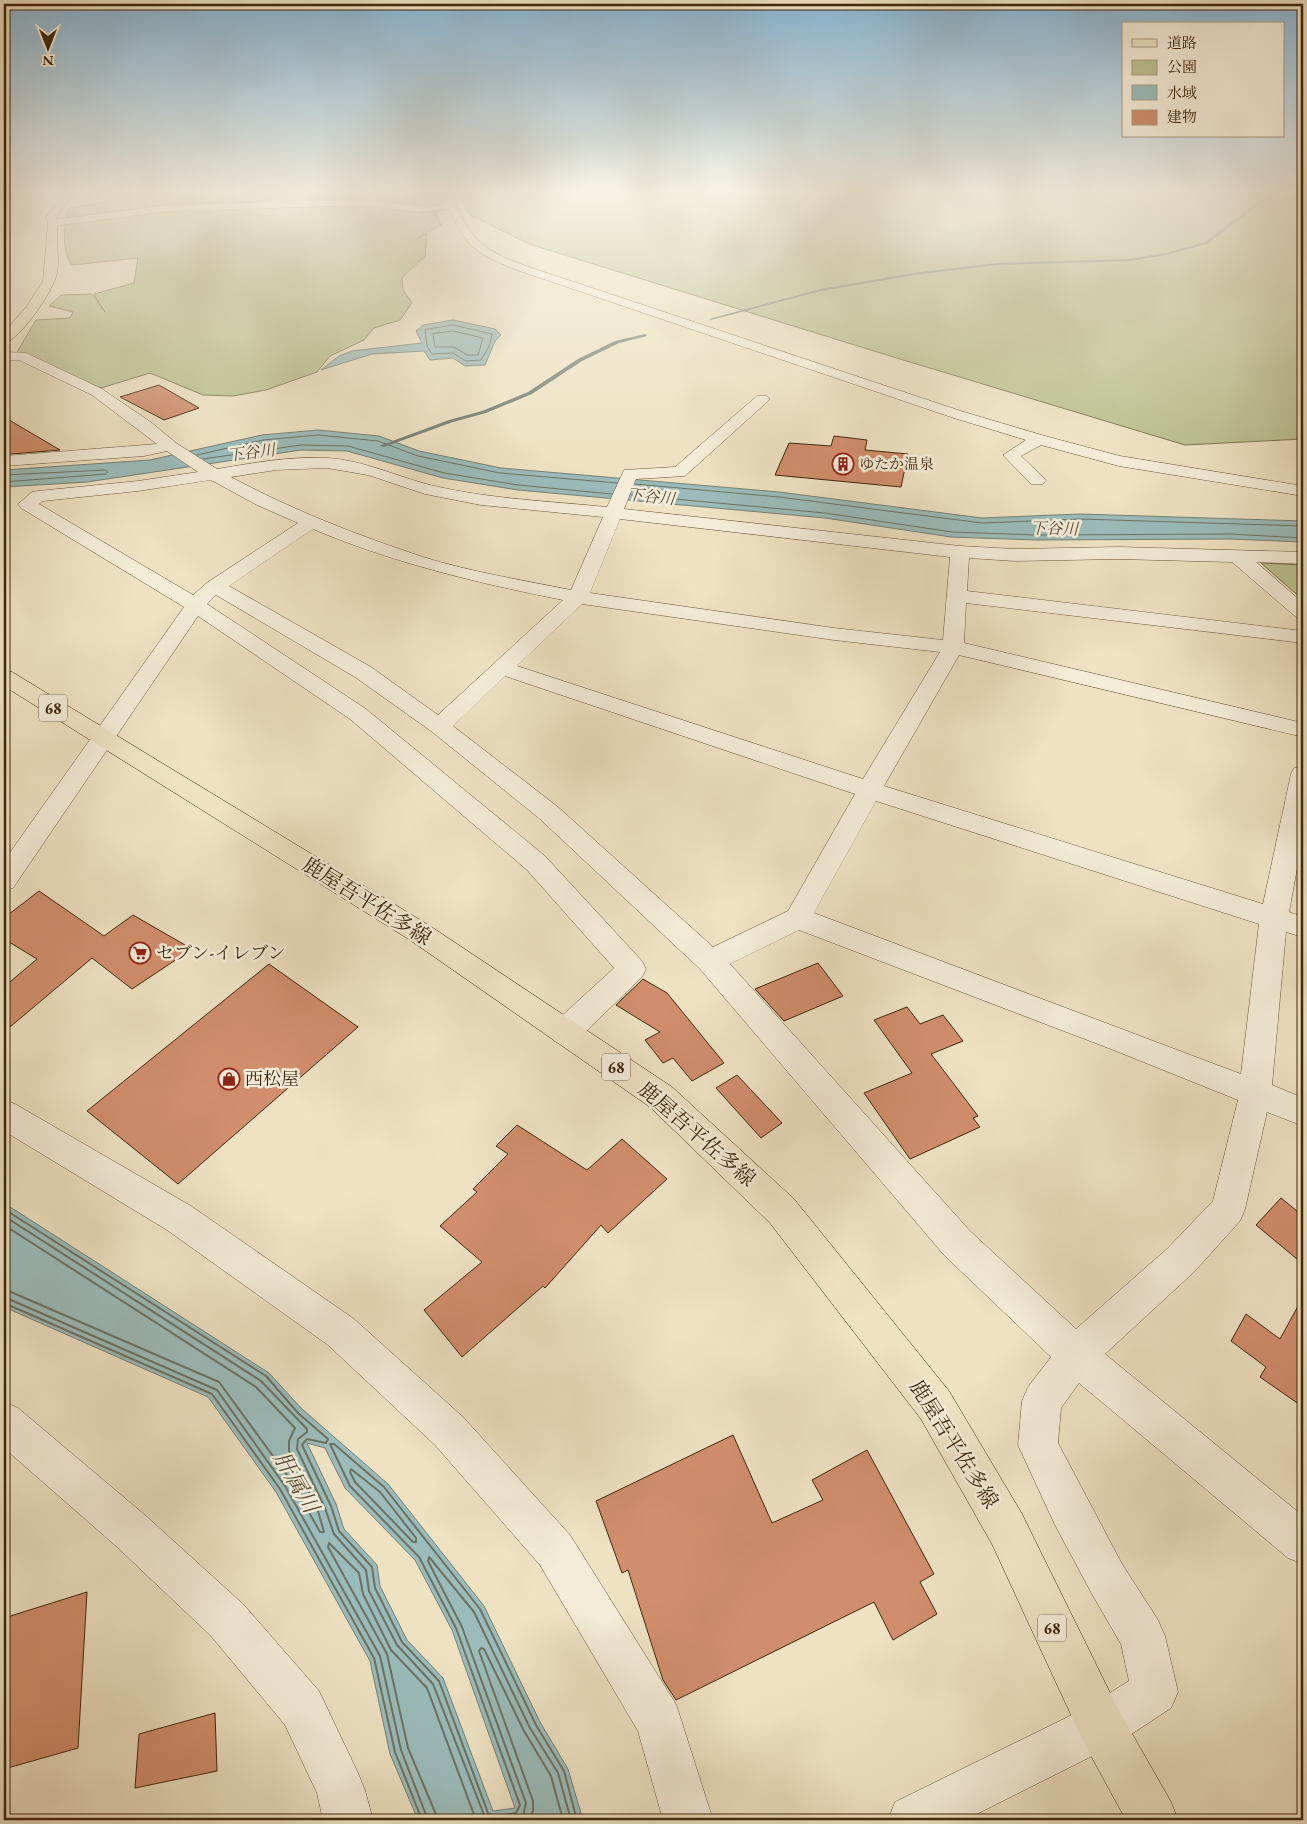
<svg xmlns="http://www.w3.org/2000/svg" width="1307" height="1824" viewBox="0 0 1307 1824" font-family="'EB Garamond','Noto Serif JP',serif">
  <style>
    .green { fill: #bcc291; stroke: #7e744e }
    .water { fill: #9bbcbb; stroke: #768075; fill-rule: evenodd }
    .lines { fill: none; stroke-linecap: round; stroke-linejoin: round }
    .shore-far1 { stroke: #6d7263; stroke-width: 1 }
    .shore { stroke: #6d7263; stroke-width: 2 }
    .stream { fill: #768075; fill-rule: evenodd }
    .building { fill: #d18e6c; stroke: #3f270b }
    .minor-casing { stroke: #6b5639; stroke-width: 1 }
    .major-casing { stroke: #3f270b; stroke-width: 1 }
    .minor { fill: #f4ecd8; fill-rule: evenodd }
    .major { fill: #eee2c3; fill-rule: evenodd }
    .labels { text-anchor: middle; stroke-width: 5; stroke-linejoin: round; paint-order: stroke }
    .far-poi-label { font-size: 15px; fill: #3f270b; stroke: #f4ecd8; text-anchor: start }
    .far-water-label { font-size: 16px; font-style: italic; fill: #564c37; stroke: #f4ecd8 }
    .shield { fill: #f4ecd8; stroke: #756248; stroke-width: 1 }
    .shield-label { font-size: 16px; font-weight: bold; fill: #3f270b }
    .poi-label { font-size: 18px; fill: #3f270b; stroke: #f4ecd8; text-anchor: start }
    .near-street-label { font-size: 21px; fill: #3f270b; stroke: #f4ecd8 }
    .near-water-label { font-size: 22px; font-style: italic; fill: #564c37; stroke: #f4ecd8 }
  </style>
  <rect width="100%" height="100%" fill="#eee2c3"/>
  <filter id="stains"><feTurbulence type="fractalNoise" baseFrequency=".004" numOctaves="4"/><feColorMatrix values="0 0 0 0 .2 0 0 0 0 .09 0 0 0 0 .02 0 0 0 .5 -.17"/></filter>
  <radialGradient id="worn" r=".72"><stop offset=".6" stop-color="#630" stop-opacity="0"/><stop offset="1" stop-color="#630" stop-opacity=".3"/></radialGradient>
  <g class="green">
    <path d="M121,190H425L441,225L417,238L427,234L425,256L402,278L403,290L412,303L400,320L374,328L364,340L330,356L317,372L266,390L233,396L203,395L150,373L101,388L16,354L36,320L70,318L73,312L49,306L61,295L92,294L105,312L94,294L134,283L138,258L72,265C61,250 64,225 69,208L107,202Z"/>
    <polygon points="456,190 1303,190 1303,439 1185,445 890,356 529,244 470,215"/>
    <polygon points="1261,563 1303,565 1303,600"/>
  </g>
  <g class="water">
    <polygon points="453,320 495,329 501,335 495,341 485,365 465,366 453,358 430,360 424,351 372,354 321,370 339,356 352,351 422,343 416,331 423,325"/>
    <polygon points="318,430 379,436 419,451 501,468 779,492 982,518 1080,514 1303,521 1303,542 1230,539 1036,540 951,537 825,518 518,490 443,478 347,451 301,450 87,482 4,487 4,470 150,460 262,435"/>
    <path d="M4,1203L269,1373L302,1409L388,1484L484,1606L540,1722L568,1769L583,1820H418L390,1754L370,1661L276,1492L208,1397L4,1307ZM307,1443L325,1448L345,1488L415,1560L452,1630L515,1808L493,1811L443,1678L407,1640L380,1586L377,1565L344,1529L336,1504Z"/>
  </g>
  <g class="lines">
    <g class="shore-far1">
      <polygon points="453,325 492,334 489,347 481,360 466,361 453,353 432,354 427,346 425,330"/>
      <polygon points="453,331 483,338 478,355 467,355 454,347 435,347 433,334"/>
      <polyline points="197,455 263,440 318,435 378,441 418,456 500,473 617,483"/>
      <polyline points="203,459 301,445 348,446 444,473 518,485 612,494"/>
      <polyline points="4,475 105,470 108,472 106,474 4,482"/>
      <polyline points="635,484 779,497 982,523 1080,519 1303,526"/>
      <polyline points="631,495 825,513 952,532 1036,535 1230,534 1303,538"/>
    </g>
    <g class="shore">
      <polyline points="4,1209 266,1376 298,1413 328,1439 326,1443 307,1439 302,1445 331,1506 339,1531 372,1567 375,1588 402,1642 439,1681 488,1813 494,1817 516,1813 520,1805 456,1628 419,1557 350,1486 330,1444 334,1444 384,1487 480,1609 536,1725 564,1771 577,1820"/>
      <polyline points="4,1216 261,1381 307,1429 307,1432 298,1439 297,1449 325,1508 334,1534 366,1570 369,1591 397,1645 433,1684 486,1820"/>
      <polyline points="4,1225 256,1387 295,1428 289,1441 289,1451 318,1511 324,1532 320,1532 292,1482 219,1382 4,1289"/>
      <polyline points="4,1297 217,1390 285,1486 380,1656 401,1750 428,1820"/>
      <polyline points="4,1303 212,1394 280,1489 374,1658 395,1752 422,1820"/>
      <polygon points="351,1469 380,1492 416,1538 416,1542 413,1542 355,1482 350,1472"/>
      <polyline points="436,1820 435,1812 408,1748 387,1654 328,1547 329,1543 359,1573 363,1594 391,1650 427,1688 476,1820"/>
      <polyline points="510,1820 523,1816 526,1803 462,1627 428,1561 429,1557 474,1612 530,1728 558,1773 571,1820"/>
      <polyline points="529,1820 533,1811 533,1801 479,1651 481,1648 484,1649 524,1731 551,1776 563,1820"/>
    </g>
    <g class="stream">
      <polygon points="1286,190 1291,190 1268,198 1207,244 1166,255 1129,261 997,265 914,275 821,291 711,320 709,319 821,289 914,273 997,263 1129,259 1166,253 1205,242 1266,196"/>
      <polygon points="645,334 647,336 619,343 582,361 532,394 486,413 453,422 384,447 379,446 449,420 482,411 528,392 578,359 615,341"/>
    </g>
  </g>
  <g class="building">
    <polygon points="159,385 199,408 164,420 120,397"/>
    <polygon points="4,417 60,450 11,454 4,449"/>
    <polygon points="834,436 867,440 865,450 908,454 901,487 775,475 789,443 831,446"/>
    <polygon points="39,891 104,936 133,915 192,949 132,989 92,958 4,1032 4,987 37,959 4,939 4,918"/>
    <polygon points="818,963 843,996 784,1021 755,989"/>
    <polygon points="269,964 358,1027 178,1184 87,1111"/>
    <polygon points="643,979 667,993 724,1063 692,1081 673,1058 663,1063 645,1040 660,1032 616,1005"/>
    <polygon points="907,1007 920,1024 943,1015 963,1041 931,1054 978,1116 973,1118 980,1127 910,1159 864,1093 912,1073 874,1020"/>
    <polygon points="737,1075 782,1123 761,1138 716,1088"/>
    <polygon points="517,1125 587,1170 622,1139 667,1179 608,1233 601,1225 545,1288 543,1286 462,1357 424,1310 482,1262 440,1226 477,1192 473,1189 508,1154 496,1146"/>
    <polygon points="1281,1198 1303,1216 1303,1264 1256,1225"/>
    <polygon points="1303,1297 1303,1407 1260,1377 1266,1367 1231,1341 1246,1314 1280,1339"/>
    <polygon points="733,1435 772,1523 823,1500 812,1480 867,1450 934,1574 920,1582 937,1614 893,1640 874,1602 676,1700 663,1680 628,1570 622,1573 596,1501"/>
    <polygon points="87,1592 78,1748 4,1769 4,1618"/>
    <polygon points="215,1713 217,1771 135,1788 139,1734"/>
  </g>
  <g class="lines">
    <g class="minor-casing">
      <g id="minor">
        <path d="M438,190H448C457,205 462,222 474,236C489,256 530,267 553,275L964,412L1045,436L1120,456L1303,486V496L1119,466L1041,445L1021,456L1046,480L1043,484H1031L1003,455L1026,440L954,418L514,269C476,253 466,247 449,209L418,212L368,206H336L169,211L53,226L48,223L53,220L169,205L336,200H368L418,206L446,204Z"/>
        <path d="M4,352L26,353L102,389L152,423L176,443L217,469C253,463 290,456 327,458C363,460 395,476 430,485C488,499 548,501 607,507L624,470L675,467L757,396H767L770,399L767,402L685,476L636,479L624,509L960,546L1015,549L1118,547L1303,552V564L1256,562L1303,603V619L1296,617L1232,562L1118,559L1015,561L969,558L967,591L1303,631V643L966,603L964,643L1303,723V737L959,655L884,786L1263,904L1291,774L1294,768L1303,766V836L1289,912L1303,917V937L1286,932L1272,1085L1303,1098V1126L1267,1112L1245,1209L1240,1221L1194,1272L1105,1354L1303,1516V1564L1288,1558L1079,1383L1061,1408L1058,1443L1122,1564L1158,1620L1165,1636L1178,1692L1171,1708L1118,1743L965,1820H888L895,1802L1084,1709L1129,1681L1121,1644L1092,1594L1055,1525L1018,1445L1022,1401L1028,1387L1051,1357L944,1255L700,969L540,819L431,731L355,677L216,595L207,604L366,709L545,856L642,961L646,969L642,977L576,1041L565,1044L554,1041L550,1032L554,1023L614,968L527,870L350,719L198,616L13,888L4,891V861L184,607L21,508L18,504L32,492L38,491L138,481L198,472L167,451L144,456L4,466V456L157,444L92,395L19,360H4ZM327,468L368,475L425,494L481,505L603,517L571,590C522,580 471,572 423,557C357,535 292,510 231,477L276,470ZM211,480L257,505L298,523L208,582L193,595L39,504L43,501L138,491ZM620,519L950,557L943,640L834,628L590,593ZM313,529C393,563 478,583 563,600L438,715L371,667L229,586ZM582,604L834,640L940,652L863,779L517,666ZM505,676L855,794L788,911L713,947L558,807L453,726ZM876,801L1259,924L1241,1074L814,913ZM799,930L1111,1049L1238,1100L1213,1201L1168,1248L1076,1329L970,1231L730,964Z"/>
        <polygon points="4,1100 15,1104 191,1206 354,1319 463,1417 570,1535 676,1704 713,1820 663,1820 638,1731 540,1565 435,1445 328,1345 167,1230 4,1131"/>
        <polygon points="4,1402 18,1408 146,1516 243,1604 319,1691 358,1773 365,1790 373,1820 323,1820 317,1793 285,1725 211,1636 116,1546 4,1448"/>
      </g>
    </g>
    <g class="major-casing">
      <g id="major">
        <path d="M66,190H76L56,218L58,223C55,240 60,257 57,273C54,290 20,340 4,343V332L27,306L43,281L48,223L46,218Z"/>
        <polygon points="4,671 12,672 430,926 672,1087 794,1199 949,1391 1022,1514 1118,1709 1171,1802 1178,1820 1126,1820 1084,1743 992,1544 921,1419 770,1223 650,1107 410,940 4,686"/>
      </g>
    </g>
    <use href="#minor" class="minor"/>
    <use href="#major" class="major"/>
  </g>
  <linearGradient id="sky" x2="0" y2="1"><stop stop-color="#89b7d6"/><stop offset="0.43" stop-color="#f7f2e4"/><stop offset="1" stop-color="#f7f2e4" stop-opacity="0"/></linearGradient>
  <rect width="1307" height="445" fill="url(#sky)"/>
  <defs>
    <g id="building-ring" transform="scale(1.125)"><circle r="9.5" fill="#f4ecd8" stroke="#8f2418" stroke-width="1.5"/><path d="M-4-6H4V6H1V3H-1V6H-4ZM-2.5-4.3h1.7v1.8h-1.7ZM.8-4.3h1.7v1.8H.8ZM-2.5-1h1.7V.8h-1.7ZM.8-1h1.7V.8H.8Z" fill="#8f2418"/></g>
    <g id="supermarket-ring" transform="scale(1.125)"><circle r="9.5" fill="#f4ecd8" stroke="#8f2418" stroke-width="1.5"/><path d="M-6-5.5h2.5l.6 2H6L4.5 2H-2.5L-4.4-4H-6ZM-1.5 3.2a1.3 1.3 0 1 0 .1 0ZM3 3.2a1.3 1.3 0 1 0 .1 0Z" fill="#8f2418"/></g>
    <g id="shop-ring" transform="scale(1.125)"><circle r="9.5" fill="#f4ecd8" stroke="#8f2418" stroke-width="1.5"/><path d="M-5-2.5h2.3a2.7 3.5 0 0 1 5.4 0H5L5.5 6h-11ZM-1.5-2.5h3a1.5 2.3 0 0 0-3 0Z" fill="#8f2418"/></g>
  </defs>
  <g fill-rule="evenodd">
    <use href="#building-ring" x="843" y="464"/>
    <use href="#supermarket-ring" x="140" y="953"/>
    <use href="#shop-ring" x="229" y="1079"/>
  </g>
  <g class="labels">
    <g class="far-poi-label">
      <text x="859" y="469">ゆたか温泉</text>
    </g>
    <g class="far-water-label">
      <text transform="translate(251 452) rotate(-7)" y="6">下谷川</text>
      <text transform="translate(651 496) rotate(6)" y="6">下谷川</text>
      <text transform="translate(1054 528) rotate(1)" y="6">下谷川</text>
    </g>
    <g class="shield">
      <rect x="39" y="694.5" width="28" height="27" rx="4"/>
      <rect x="602" y="1053.5" width="28" height="27" rx="4"/>
      <rect x="1038" y="1614.5" width="28" height="27" rx="4"/>
    </g>
    <g class="shield-label">
      <text x="53" y="714">68</text>
      <text x="616" y="1073">68</text>
      <text x="1052" y="1634">68</text>
    </g>
    <g class="poi-label">
      <text x="156" y="959">セブン-イレブン</text>
      <text x="245" y="1085">西松屋</text>
    </g>
    <g class="near-street-label">
      <text transform="translate(367 901) rotate(32)" y="7">鹿屋吾平佐多線</text>
      <text transform="translate(697 1134) rotate(41)" y="7">鹿屋吾平佐多線</text>
      <text transform="translate(954 1444) rotate(58)" y="7">鹿屋吾平佐多線</text>
    </g>
    <g class="near-water-label">
      <text transform="translate(297 1482) rotate(60)" y="8">肝属川</text>
    </g>
  </g>
  <rect width="1307" height="1824" fill="none" stroke="#eee2c3" stroke-width="20"/>
  <rect x="5" y="5" width="1297" height="1814" fill="none" stroke="#3f270b" stroke-width="2.5"/>
  <rect x="10" y="10" width="1287" height="1804" fill="none" stroke="#3f270b"/>
  <rect x="1122" y="22" width="162" height="115" fill="#f4ecd8" stroke="#ac9d86"/>
  <rect x="1132" y="39" width="25" height="8" fill="#eee2c3" stroke="#ac9d86"/>
  <text x="1167" y="48" font-size="15" fill="#3f270b">道路</text>
  <rect x="1132" y="60" width="25" height="15" fill="#bcc291" stroke="#ac9d86"/>
  <text x="1167" y="72" font-size="15" fill="#3f270b">公園</text>
  <rect x="1132" y="85" width="25" height="15" fill="#9bbcbb" stroke="#ac9d86"/>
  <text x="1167" y="98" font-size="15" fill="#3f270b">水域</text>
  <rect x="1132" y="110" width="25" height="15" fill="#d18e6c" stroke="#ac9d86"/>
  <text x="1167" y="122" font-size="15" fill="#3f270b">建物</text>
  <g transform="translate(48 48) rotate(180)" stroke="#f4ecd8" stroke-width="4" paint-order="stroke">
  <path d="M0-4L9 19L0 12L-9 19Z" fill="#3f270b"/>
  <text y="-8" font-size="14" font-weight="bold" text-anchor="middle" fill="#3f270b">N</text>
  </g>
  <rect width="100%" height="100%" filter="url(#stains)"/>
  <rect width="100%" height="100%" fill="url(#worn)"/>
</svg>
